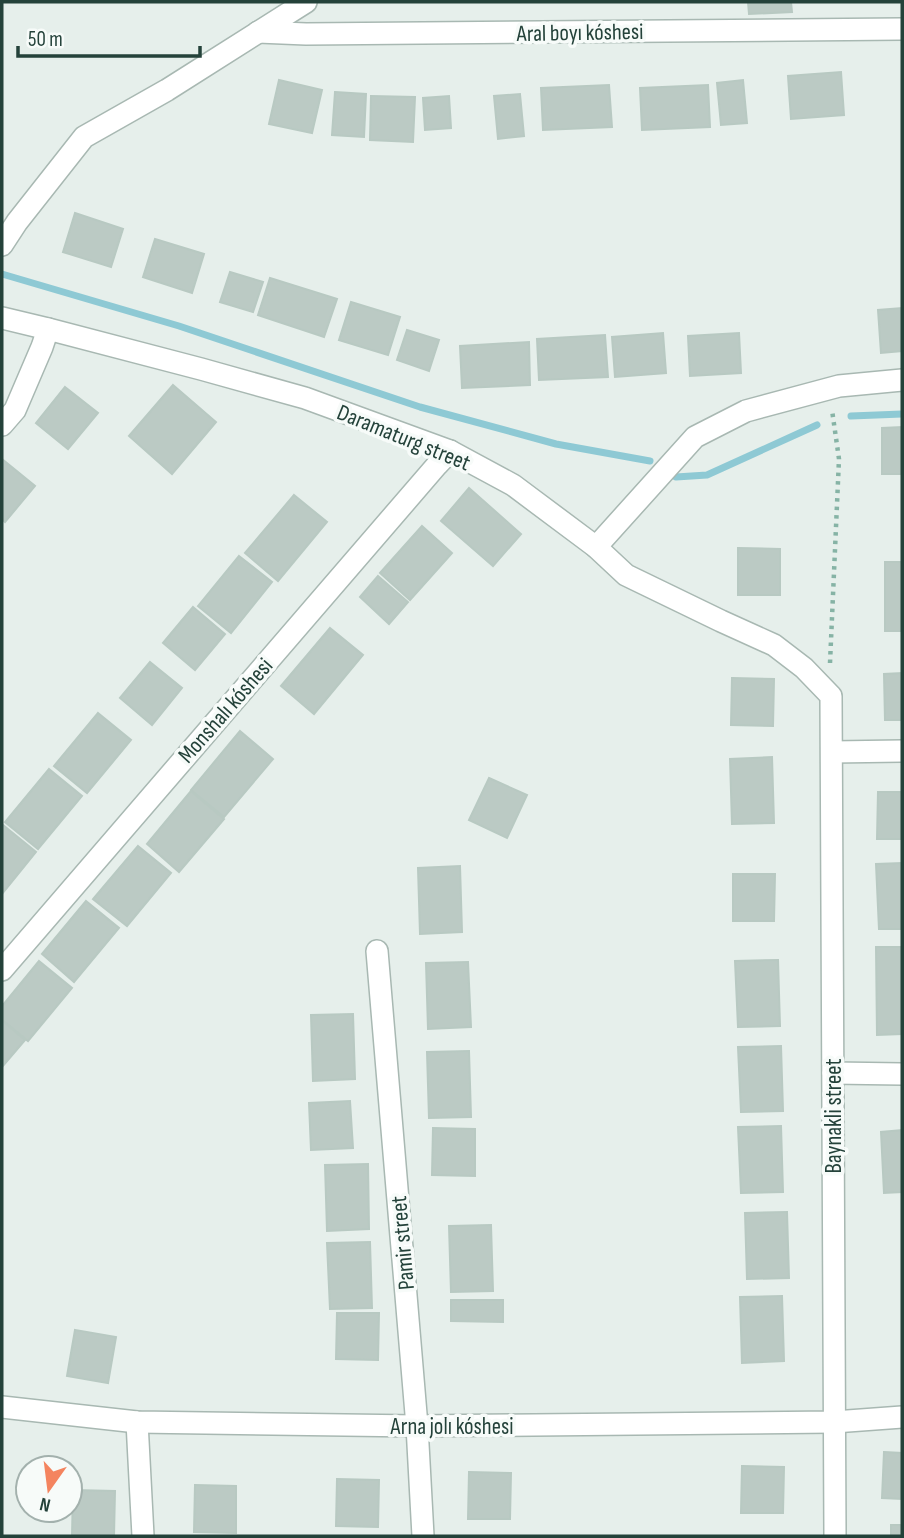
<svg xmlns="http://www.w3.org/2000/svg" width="904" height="1538" viewBox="0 0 904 1538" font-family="'Sofia Sans Condensed',sans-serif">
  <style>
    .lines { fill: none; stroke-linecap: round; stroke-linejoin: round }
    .stream { stroke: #8ec9d4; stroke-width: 7 }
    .building { fill: #bbcac4; stroke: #b8c9c2; stroke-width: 2 }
    .minor-casing { stroke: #a8b8b2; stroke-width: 24 }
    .path { stroke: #86b3a5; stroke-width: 4.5; stroke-dasharray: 3.5 5; stroke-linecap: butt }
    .minor { stroke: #fff; stroke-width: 21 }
    .labels { text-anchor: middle; stroke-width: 7; stroke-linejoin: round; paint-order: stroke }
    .street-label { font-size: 23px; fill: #24423a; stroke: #f7fbf9 }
  </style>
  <rect width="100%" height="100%" fill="#e6efeb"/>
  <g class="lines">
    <g class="stream">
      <polyline points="2,274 179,326 420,407 556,444 650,461"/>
      <polyline points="851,416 902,414"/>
      <polyline points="676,477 707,475 817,425"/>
    </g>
  </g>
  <g class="building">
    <polygon points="748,2 791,2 792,12 749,14"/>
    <polygon points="841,72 844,115 791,119 788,76"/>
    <polygon points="279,80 322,90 312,133 269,124"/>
    <polygon points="743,80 747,123 721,125 717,83"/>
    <polygon points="609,85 612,127 543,130 541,88"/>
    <polygon points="708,85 710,127 642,130 640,88"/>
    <polygon points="335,92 366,94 364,137 332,135"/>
    <polygon points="520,94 524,136 498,139 494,96"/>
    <polygon points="371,96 415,97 413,142 370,140"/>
    <polygon points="449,96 451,128 425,130 423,98"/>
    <polygon points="75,213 123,229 111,267 63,252"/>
    <polygon points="155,239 204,254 192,293 143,277"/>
    <polygon points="230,272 263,282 253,312 220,302"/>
    <polygon points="270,278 337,299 324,337 258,315"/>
    <polygon points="351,302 400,317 388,355 339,340"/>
    <polygon points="902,308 902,351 881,353 878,310"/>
    <polygon points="407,330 439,340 429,371 397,360"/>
    <polygon points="663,333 666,373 615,377 612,337"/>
    <polygon points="739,333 741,373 690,376 688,336"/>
    <polygon points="605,335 608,377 539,380 537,339"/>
    <polygon points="529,342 530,385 462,388 460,346"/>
    <polygon points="173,385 216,422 172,474 129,436"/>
    <polygon points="65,387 98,413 68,449 36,423"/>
    <polygon points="902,427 902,474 882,474 882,428"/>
    <polygon points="2,459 35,486 5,522 2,519"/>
    <polygon points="469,488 521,534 493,566 441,521"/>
    <polygon points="294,495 327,522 278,581 245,553"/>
    <polygon points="422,526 452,553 410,600 380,573"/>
    <polygon points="738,548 780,549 780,595 738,595"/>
    <polygon points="239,556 272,582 231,633 198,606"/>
    <rect x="885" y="562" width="17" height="69"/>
    <polygon points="378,576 408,602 389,624 360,597"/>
    <polygon points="193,607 225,634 195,670 163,643"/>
    <polygon points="330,628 363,655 314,714 281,686"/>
    <polygon points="150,662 182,688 152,725 120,698"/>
    <polygon points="902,673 902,720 885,720 884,674"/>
    <polygon points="732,678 774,679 773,726 731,725"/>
    <polygon points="98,713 131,740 87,793 54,766"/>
    <polygon points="240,731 273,759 224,817 191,790"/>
    <polygon points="772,757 774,823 732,824 730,759"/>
    <polygon points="49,769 82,796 38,849 5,822"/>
    <polygon points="489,778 527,795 507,838 469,820"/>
    <polygon points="191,791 224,819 179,872 147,844"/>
    <polygon points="878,792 902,792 902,839 877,839"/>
    <polygon points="3,825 36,852 2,894 2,827"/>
    <polygon points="138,846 171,873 127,926 93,899"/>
    <polygon points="902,863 902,929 879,929 876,864"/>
    <polygon points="460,866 462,932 420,934 418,868"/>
    <polygon points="733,874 775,874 774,921 733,921"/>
    <polygon points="86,901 119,928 74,982 42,954"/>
    <polygon points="876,947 902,947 902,1034 877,1035"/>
    <polygon points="778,960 780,1026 738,1027 735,961"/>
    <polygon points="39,961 72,988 28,1041 2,1020 2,1006"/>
    <polygon points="468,962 471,1027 428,1029 426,963"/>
    <polygon points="353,1014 355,1079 313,1081 311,1015"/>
    <polygon points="2,1020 25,1040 2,1067"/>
    <polygon points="781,1046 783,1111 741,1112 738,1047"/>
    <polygon points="469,1051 471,1117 429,1118 427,1052"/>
    <polygon points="350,1101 353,1148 311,1150 309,1103"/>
    <polygon points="781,1126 783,1192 741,1193 738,1127"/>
    <polygon points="433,1128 475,1129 475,1176 432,1175"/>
    <polygon points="902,1130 902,1192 884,1193 881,1132"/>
    <polygon points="368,1164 369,1229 327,1231 325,1165"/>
    <polygon points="787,1212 789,1278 747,1279 745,1213"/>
    <polygon points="491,1225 493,1291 451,1292 449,1226"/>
    <polygon points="370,1242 372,1308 330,1309 327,1243"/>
    <polygon points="782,1296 784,1361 742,1363 740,1297"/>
    <polygon points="451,1300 503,1300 503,1322 451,1321"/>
    <polygon points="337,1313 379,1313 378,1360 336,1359"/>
    <polygon points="75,1330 116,1337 108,1383 67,1376"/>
    <polygon points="884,1452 902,1453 902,1499 882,1498"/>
    <polygon points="742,1466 784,1467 783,1513 741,1513"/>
    <polygon points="469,1472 511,1473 510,1519 468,1519"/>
    <polygon points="337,1479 379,1480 378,1527 336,1526"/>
    <polygon points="195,1485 236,1486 236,1533 194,1532"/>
    <polygon points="73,1490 115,1491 114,1536 72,1536"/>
    <rect x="891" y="1525" width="11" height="11"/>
  </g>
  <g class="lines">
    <g class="minor-casing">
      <g id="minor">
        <polyline points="258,32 306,34 902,29"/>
        <polyline points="2,245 17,222 84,137 167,90 306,2"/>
        <polyline points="2,318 48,329 201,369 305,398 450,451 513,485 596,547 626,575 721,621 774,645 804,668 831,696 835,1536"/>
        <polyline points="2,425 15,410 42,347 48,329"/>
        <polyline points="596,547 695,437 746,411 839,386 902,380"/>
        <polyline points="832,752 902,751"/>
        <polyline points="377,951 417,1426 423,1536"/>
        <polyline points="2,970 437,465 450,451"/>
        <polyline points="833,1073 902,1074"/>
        <polyline points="2,1407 137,1422 417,1426 834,1422 902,1417"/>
        <polyline points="137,1422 143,1536"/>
      </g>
    </g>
    <polyline class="path" points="830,663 839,459 832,410"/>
    <use href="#minor" class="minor"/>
  </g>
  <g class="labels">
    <g class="street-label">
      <text transform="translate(580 32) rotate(-1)" y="8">Aral boyı kóshesi</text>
      <text transform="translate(404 437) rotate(22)" y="8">Daramaturg street</text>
      <text transform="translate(225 710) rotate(-49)" y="8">Monshalı kóshesi</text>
      <text transform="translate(833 1116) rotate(-90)" y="8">Baynakli street</text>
      <text transform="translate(402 1243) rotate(-95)" y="8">Pamir street</text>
      <text x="452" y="1434">Arna jolı kóshesi</text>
    </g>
  </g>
  <rect width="904" height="1538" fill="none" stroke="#24423a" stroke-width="7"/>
  <g transform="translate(49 1489) rotate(194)"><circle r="33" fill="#f7fbf9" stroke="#a3b1ad" stroke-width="2"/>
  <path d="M0-5L12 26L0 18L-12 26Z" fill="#f4845f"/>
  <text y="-10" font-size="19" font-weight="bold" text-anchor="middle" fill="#24423a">N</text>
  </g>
  <path d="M18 46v10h182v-10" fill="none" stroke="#24423a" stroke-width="3.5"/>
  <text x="28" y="46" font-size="21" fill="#24423a" stroke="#f7fbf9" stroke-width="5" paint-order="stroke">50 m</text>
</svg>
